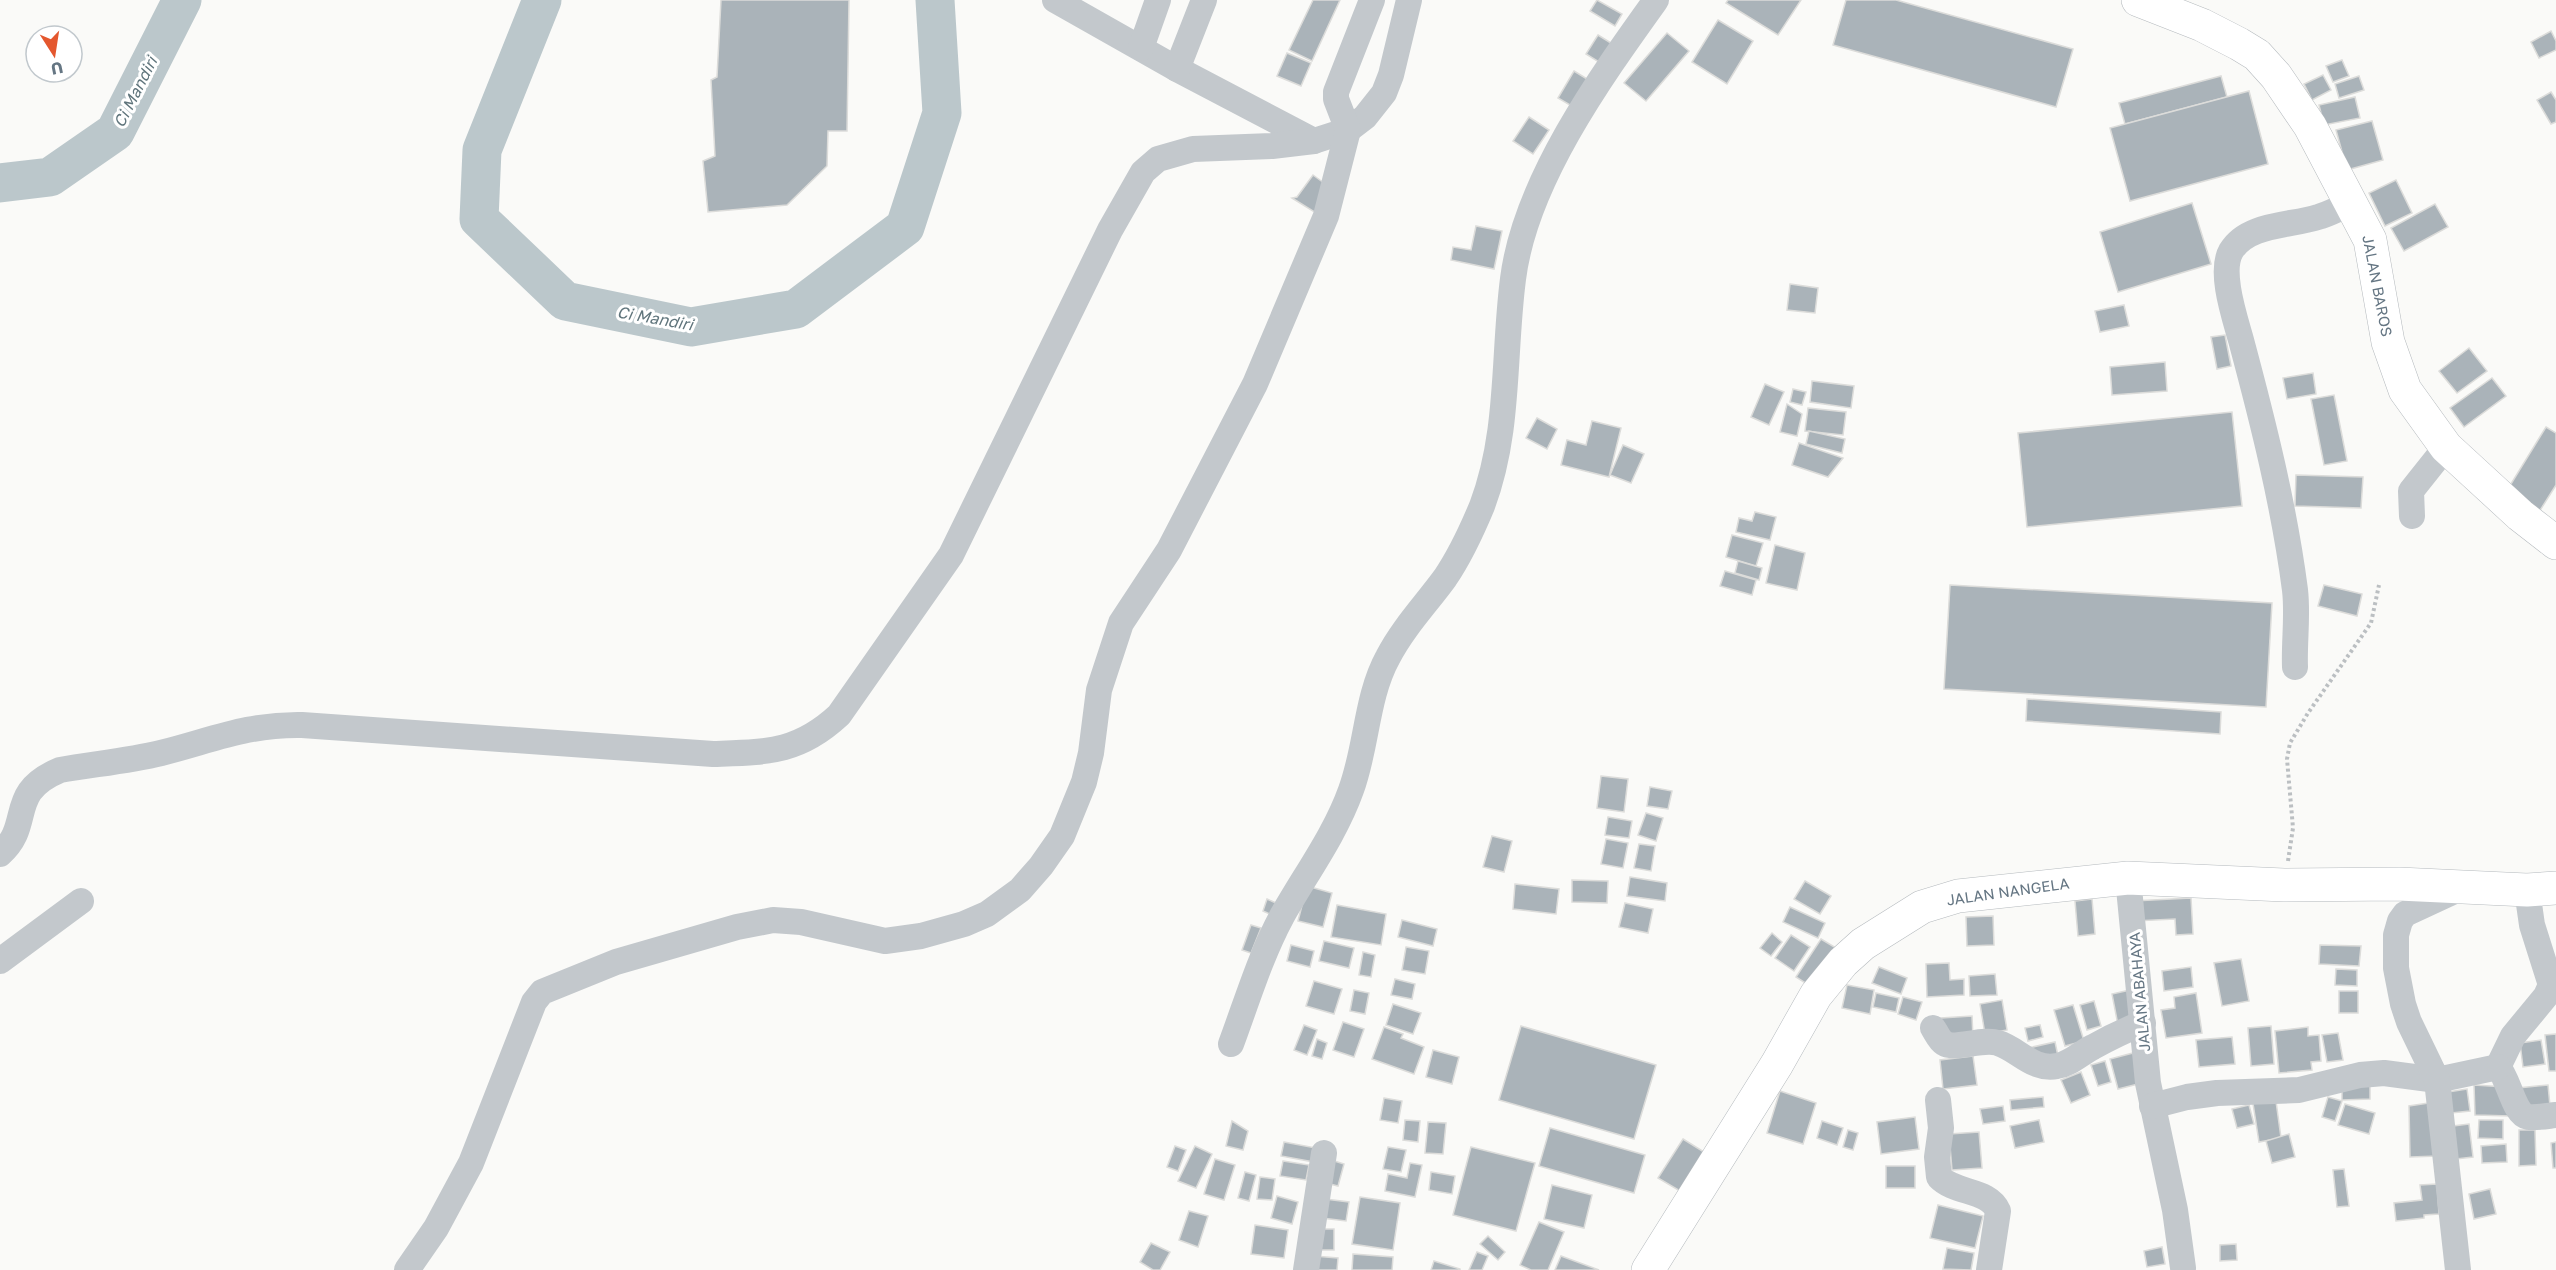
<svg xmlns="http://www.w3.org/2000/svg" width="2556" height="1270" viewBox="0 0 2556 1270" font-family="'Golos Text',sans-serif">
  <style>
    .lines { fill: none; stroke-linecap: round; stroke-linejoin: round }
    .river { stroke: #bbc7cb; stroke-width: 39 }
    .building { fill: #aab3b9; stroke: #dcdcda; stroke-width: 1.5 }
    .major-casing { stroke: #b5babe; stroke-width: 34 }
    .path { stroke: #bbbfc2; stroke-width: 4; stroke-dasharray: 3 3; stroke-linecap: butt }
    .minor { stroke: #c3c8cc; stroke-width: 26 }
    .major { stroke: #fff; stroke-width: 33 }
    .labels { text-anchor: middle; stroke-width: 6; stroke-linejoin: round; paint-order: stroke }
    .street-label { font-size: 15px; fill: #657683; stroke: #fff }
    .water-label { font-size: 16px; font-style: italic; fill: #60757c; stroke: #fff }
  </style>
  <rect width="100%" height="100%" fill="#fafaf8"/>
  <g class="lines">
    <g class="river">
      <polyline points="542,0 482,150 479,219 565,301 691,327 796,309 905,227 942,113 935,0"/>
      <polyline points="0,183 50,177 115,132 182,0"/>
    </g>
  </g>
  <g class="building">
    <polygon points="721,0 849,0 847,131 828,131 827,166 787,205 708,212 703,161 715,156 711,80 717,77"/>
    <polygon points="1313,0 1340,0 1312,61 1289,50"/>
    <polygon points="1597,0 1622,14 1615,26 1590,11"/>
    <polygon points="1728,0 1801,0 1778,35 1726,3"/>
    <polygon points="1846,0 1896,0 2073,49 2056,107 1833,45"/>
    <polygon points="1718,20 1753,41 1727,84 1692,62"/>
    <polygon points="2551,31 2556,41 2556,50 2539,58 2531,42"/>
    <polygon points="1667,33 1689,51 1646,101 1624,83"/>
    <polygon points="1598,35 1619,48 1607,67 1586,54"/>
    <polygon points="1287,53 1311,63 1301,86 1277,76"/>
    <polygon points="2342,60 2349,76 2333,82 2326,66"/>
    <polygon points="1574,71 1592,82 1575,108 1558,98"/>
    <polygon points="2323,75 2331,90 2312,100 2304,84"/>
    <polygon points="2221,76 2227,97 2125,124 2119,103"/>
    <polygon points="2359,76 2364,90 2339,98 2335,84"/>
    <polygon points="2249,91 2268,164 2130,201 2110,128"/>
    <polygon points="2551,92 2556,100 2556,122 2551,124 2537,100"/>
    <polygon points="2355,97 2360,118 2324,125 2319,105"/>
    <polygon points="1529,117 1549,130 1533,154 1513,141"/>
    <polygon points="2372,121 2383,160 2347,170 2336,130"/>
    <polygon points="1313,175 1328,186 1316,213 1292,198 1297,197"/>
    <polygon points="2396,180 2412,213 2385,226 2369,193"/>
    <polygon points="2192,203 2211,264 2118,292 2100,232"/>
    <polygon points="2435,204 2448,227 2404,251 2391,228"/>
    <polygon points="1476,226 1502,231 1494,269 1451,260 1453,247 1471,250"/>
    <polygon points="1790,284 1818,288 1815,313 1787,310"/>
    <polygon points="2124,305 2129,326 2100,332 2095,311"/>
    <polygon points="2225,335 2231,366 2217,369 2211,337"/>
    <polygon points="2469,348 2487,371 2457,393 2439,371"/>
    <polygon points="2165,362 2167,391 2112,395 2110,367"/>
    <polygon points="2313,373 2316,394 2287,399 2283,378"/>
    <polygon points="2492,378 2506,396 2464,427 2450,408"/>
    <polygon points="1812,381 1854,386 1851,408 1810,402"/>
    <polygon points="1765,384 1784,392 1769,425 1751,417"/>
    <polygon points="1793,389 1806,392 1802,405 1790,402"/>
    <polygon points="2334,395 2347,461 2324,465 2311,399"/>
    <polygon points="1787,404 1802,414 1797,436 1780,432"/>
    <polygon points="1808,408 1846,412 1843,435 1805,431"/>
    <polygon points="2232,412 2242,506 2027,527 2018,433"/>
    <polygon points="1537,418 1557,429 1547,449 1526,438"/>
    <polygon points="1592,421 1621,428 1609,477 1561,465 1567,440 1586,445"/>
    <polygon points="2546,427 2556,433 2556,485 2539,512 2506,492"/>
    <polygon points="1809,431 1845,439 1842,453 1806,444"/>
    <polygon points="1799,443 1843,458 1828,477 1792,465"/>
    <polygon points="1623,445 1644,454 1631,483 1610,475"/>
    <polygon points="2296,475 2363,477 2361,508 2295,506"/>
    <polygon points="1755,512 1776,517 1770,540 1736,532 1739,518 1752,521"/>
    <polygon points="1732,535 1763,543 1756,566 1726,557"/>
    <polygon points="1775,545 1805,553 1797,590 1766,583"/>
    <polygon points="1738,561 1762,568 1759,580 1735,573"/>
    <polygon points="1725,571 1756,580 1752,595 1720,586"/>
    <polygon points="1950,585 2272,603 2266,707 1944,689"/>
    <polygon points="2324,585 2362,594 2357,616 2318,606"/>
    <polygon points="2027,699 2221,712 2220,734 2026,721"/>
    <polygon points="1601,776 1628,779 1624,812 1597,808"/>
    <polygon points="1650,787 1672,791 1668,809 1647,806"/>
    <polygon points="1646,813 1663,818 1656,841 1638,835"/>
    <polygon points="1608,817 1632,821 1629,838 1605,835"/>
    <polygon points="1492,836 1512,841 1504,872 1483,867"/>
    <polygon points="1606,839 1628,843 1623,868 1601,864"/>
    <polygon points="1639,844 1655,846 1651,871 1634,868"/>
    <polygon points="1630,877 1667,883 1665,901 1627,896"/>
    <polygon points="1572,880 1608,881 1607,903 1572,902"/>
    <polygon points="1805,881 1831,896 1820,914 1794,899"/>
    <polygon points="1515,884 1559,889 1556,914 1513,909"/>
    <polygon points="1307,886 1332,893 1323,927 1298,921"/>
    <polygon points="2191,898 2193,934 2176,935 2175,919 2134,921 2133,901"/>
    <polygon points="1267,899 1276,903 1272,915 1263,911"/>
    <polygon points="2092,899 2095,934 2078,936 2075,901"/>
    <polygon points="1625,903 1653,909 1648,933 1619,927"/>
    <polygon points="1337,905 1386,914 1381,945 1331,937"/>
    <polygon points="1790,907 1825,923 1818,938 1783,922"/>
    <polygon points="1993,916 1994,945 1967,946 1966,917"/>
    <polygon points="1402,920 1437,929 1433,946 1398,937"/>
    <polygon points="1251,925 1261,928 1251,953 1242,950"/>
    <polygon points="1772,933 1782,942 1771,956 1760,948"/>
    <polygon points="1791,935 1810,947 1794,971 1775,958"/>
    <polygon points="1821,939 1836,948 1810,986 1796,977"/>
    <polygon points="1324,941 1354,948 1349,968 1319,961"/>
    <polygon points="1291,945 1314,951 1310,967 1287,961"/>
    <polygon points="2320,945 2361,946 2359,966 2319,964"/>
    <polygon points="1406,947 1429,951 1425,974 1402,970"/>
    <polygon points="1363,952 1375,955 1371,977 1359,975"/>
    <polygon points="2241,959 2249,1001 2222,1006 2214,963"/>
    <polygon points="1949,963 1950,980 1964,979 1964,995 1927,997 1926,964"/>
    <polygon points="1879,967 1907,978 1901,994 1872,983"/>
    <polygon points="2191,967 2193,987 2164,991 2162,971"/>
    <polygon points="2336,969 2357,970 2357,986 2335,985"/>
    <polygon points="1995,974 1997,995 1970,996 1969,976"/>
    <polygon points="1395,979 1415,984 1412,999 1391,995"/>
    <polygon points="1314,981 1342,989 1334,1014 1306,1006"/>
    <polygon points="1847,985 1874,990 1870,1014 1842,1008"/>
    <polygon points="1354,990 1369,993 1365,1014 1350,1011"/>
    <polygon points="2130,990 2136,1022 2118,1025 2112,994"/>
    <rect x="2339" y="991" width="19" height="22"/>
    <polygon points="1876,993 1899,998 1896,1012 1873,1007"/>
    <polygon points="2196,993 2202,1033 2166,1038 2161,1010 2175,1008 2174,997"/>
    <polygon points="1903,997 1922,1002 1916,1020 1898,1014"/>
    <polygon points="2002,1000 2007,1030 1985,1034 1980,1004"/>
    <polygon points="2094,1001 2101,1026 2087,1030 2080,1005"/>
    <polygon points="1393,1004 1421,1013 1413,1034 1386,1025"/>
    <polygon points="2073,1005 2084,1041 2065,1046 2054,1010"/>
    <polygon points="1972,1016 1973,1038 1943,1039 1941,1018"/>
    <polygon points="1343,1022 1364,1029 1354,1057 1333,1050"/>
    <polygon points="1304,1025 1317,1030 1307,1055 1294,1050"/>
    <polygon points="2040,1025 2043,1037 2028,1041 2025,1028"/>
    <polygon points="1521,1026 1656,1065 1634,1139 1499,1100"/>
    <polygon points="2271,1026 2274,1064 2251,1066 2248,1028"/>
    <polygon points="1384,1027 1403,1034 1401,1038 1424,1047 1414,1074 1372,1059"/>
    <polygon points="2308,1027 2308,1036 2319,1035 2321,1061 2311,1062 2312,1070 2279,1073 2275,1031"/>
    <polygon points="2338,1033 2343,1060 2327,1062 2322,1035"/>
    <polygon points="2556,1034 2556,1071 2549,1071 2545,1035"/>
    <polygon points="2232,1037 2235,1064 2199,1067 2196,1040"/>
    <polygon points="1317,1039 1327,1043 1322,1059 1312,1056"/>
    <polygon points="2541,1040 2545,1064 2523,1067 2520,1043"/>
    <polygon points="2055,1042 2058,1056 2031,1062 2028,1048"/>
    <polygon points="1433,1050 1459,1057 1452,1084 1426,1077"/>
    <polygon points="2133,1053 2142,1083 2118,1089 2110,1059"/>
    <polygon points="1973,1056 1977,1085 1943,1089 1940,1060"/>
    <polygon points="2105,1061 2111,1082 2098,1086 2091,1065"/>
    <polygon points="2081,1072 2090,1095 2071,1103 2061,1080"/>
    <polygon points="2370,1081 2370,1099 2342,1100 2342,1082"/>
    <polygon points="2474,1085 2506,1087 2511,1116 2475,1115"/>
    <polygon points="2548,1085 2550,1106 2520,1109 2518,1088"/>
    <polygon points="2467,1089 2470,1111 2451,1113 2448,1092"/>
    <polygon points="1780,1091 1816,1103 1803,1144 1767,1133"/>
    <polygon points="2275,1094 2281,1138 2259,1142 2252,1097"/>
    <polygon points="2043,1097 2044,1107 2011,1110 2010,1100"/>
    <polygon points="2328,1097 2342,1101 2335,1121 2322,1117"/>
    <polygon points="1384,1098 1402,1101 1398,1123 1380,1120"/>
    <polygon points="2435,1102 2438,1156 2410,1157 2409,1106"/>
    <polygon points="2345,1104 2375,1113 2369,1134 2338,1125"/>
    <polygon points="2249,1105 2254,1124 2237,1128 2232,1109"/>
    <polygon points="2003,1106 2005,1121 1983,1124 1980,1109"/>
    <polygon points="1915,1117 1919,1149 1881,1154 1877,1122"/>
    <polygon points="1405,1120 1420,1121 1418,1142 1403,1140"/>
    <polygon points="2039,1120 2044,1142 2015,1148 2010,1126"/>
    <polygon points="2479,1120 2503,1120 2503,1139 2478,1138"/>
    <polygon points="1232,1121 1248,1131 1243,1150 1226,1146"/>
    <polygon points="1822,1121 1843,1128 1837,1145 1817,1138"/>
    <polygon points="1428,1122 1446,1123 1443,1154 1425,1153"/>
    <polygon points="2469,1124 2473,1157 2456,1159 2453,1126"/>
    <polygon points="1550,1128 1645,1155 1634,1193 1539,1166"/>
    <polygon points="1848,1130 1858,1133 1853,1150 1843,1147"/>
    <polygon points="2519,1130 2535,1130 2536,1165 2519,1166"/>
    <polygon points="1979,1132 1982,1168 1952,1170 1949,1134"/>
    <polygon points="2289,1134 2295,1157 2272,1163 2266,1141"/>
    <polygon points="1683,1139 1704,1152 1680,1191 1658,1178"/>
    <polygon points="1284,1142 1316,1148 1314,1162 1281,1156"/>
    <polygon points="2556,1142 2556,1168 2553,1168 2551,1143"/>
    <polygon points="2506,1144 2507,1162 2482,1163 2481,1146"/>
    <polygon points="1175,1146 1186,1150 1178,1171 1167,1167"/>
    <polygon points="1195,1146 1212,1154 1196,1188 1178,1181"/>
    <polygon points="1388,1147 1406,1150 1401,1172 1383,1169"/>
    <polygon points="1471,1147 1535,1163 1516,1231 1453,1215"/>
    <polygon points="1215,1159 1235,1165 1224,1200 1204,1194"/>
    <polygon points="1328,1159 1344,1164 1338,1186 1322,1182"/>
    <polygon points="1283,1161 1309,1165 1306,1180 1280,1176"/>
    <polygon points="1410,1163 1422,1165 1415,1197 1385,1191 1388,1174 1407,1178"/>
    <rect x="1886" y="1166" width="29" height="22"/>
    <polygon points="2344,1169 2349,1206 2337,1207 2333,1170"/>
    <polygon points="1245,1172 1256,1175 1249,1201 1238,1198"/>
    <polygon points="1431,1172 1455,1176 1452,1194 1429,1190"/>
    <polygon points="1260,1177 1275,1179 1272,1200 1257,1199"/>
    <polygon points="2437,1184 2439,1214 2424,1215 2424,1218 2396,1221 2394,1203 2422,1200 2420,1185"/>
    <polygon points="1552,1185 1592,1195 1584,1228 1544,1219"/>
    <polygon points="2490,1189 2496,1214 2474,1219 2469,1194"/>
    <polygon points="1277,1196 1298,1202 1292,1224 1271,1218"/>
    <polygon points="1360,1197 1400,1203 1393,1250 1352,1244"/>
    <polygon points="1325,1199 1349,1202 1346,1221 1322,1218"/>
    <polygon points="1938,1205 1983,1216 1975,1248 1930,1238"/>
    <polygon points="1189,1211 1208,1216 1198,1247 1179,1240"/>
    <polygon points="1539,1222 1564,1232 1548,1270 1531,1270 1520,1265"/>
    <polygon points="1255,1225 1288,1230 1284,1258 1251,1254"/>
    <rect x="1315" y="1229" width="19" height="21"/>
    <polygon points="1488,1236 1505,1252 1498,1260 1480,1244"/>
    <polygon points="1151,1243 1170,1252 1160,1270 1153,1270 1140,1262"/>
    <polygon points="2236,1244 2237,1260 2220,1261 2220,1245"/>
    <polygon points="2162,1247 2165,1264 2147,1267 2144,1251"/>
    <polygon points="1947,1248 1974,1253 1971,1270 1943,1269"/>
    <polygon points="1477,1252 1488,1256 1482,1270 1469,1270"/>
    <polygon points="1353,1254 1393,1257 1392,1270 1352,1270"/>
    <polygon points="1314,1256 1338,1258 1337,1270 1313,1270"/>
    <polygon points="1561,1256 1599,1270 1555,1270"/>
    <polygon points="1434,1261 1460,1269 1460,1270 1431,1270"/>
  </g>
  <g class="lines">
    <g class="major-casing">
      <g id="major">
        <polyline points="2138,0 2202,25 2239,44 2257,55 2276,76 2310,126 2370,240 2388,342 2405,390 2446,447 2520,515 2556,543"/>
        <polyline points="1648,1270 1777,1064 1816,995 1843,962 1863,944 1922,907 1958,896 2128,878 2284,885 2399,884 2527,890 2556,888"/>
      </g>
    </g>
    <polyline class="path" points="2288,861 2293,828 2287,759 2290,743 2308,713 2371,623 2379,585"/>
    <g class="minor">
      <polyline points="1055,0 1177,69 1314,141"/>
      <polyline points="1141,48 1158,0"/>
      <polyline points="1177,69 1204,0"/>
      <polyline points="2412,516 2411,491 2446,447"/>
      <path d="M2295,667C2294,641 2298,616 2295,590C2284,505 2263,422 2241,340C2235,318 2219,272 2231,251C2248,223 2291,226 2318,217C2330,214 2341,207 2352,203"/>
      <path d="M0,854C34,824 5,793 60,770C94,764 128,761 161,753C213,740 247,724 302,725L713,754C767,752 798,753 839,715L951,555L1110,230L1143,172L1158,159L1193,149L1272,146L1314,141L1348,130L1365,117L1384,93L1391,75L1409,0"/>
      <polyline points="2128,878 2148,1083 2175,1210 2183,1268"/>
      <polyline points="0,961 81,901"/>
      <path d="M1933,1028C1936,1032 1939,1040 1944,1043C1954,1050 1983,1038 1998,1043C2018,1049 2033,1071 2057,1066C2070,1064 2081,1053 2093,1047C2109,1038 2126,1030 2143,1023"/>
      <path d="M1231,1044C1247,1001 1260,957 1282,916C1305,875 1335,835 1351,790C1367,747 1366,697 1388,657C1403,628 1426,604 1445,578C1460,556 1472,530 1482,506C1510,432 1503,356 1513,279C1525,182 1600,78 1656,0"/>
      <polyline points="2498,1067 2513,1036 2546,996 2551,985 2532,925 2527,890"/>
      <path d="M2498,1067C2509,1079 2514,1115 2528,1117C2536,1118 2547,1116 2556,1115"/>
      <path d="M1938,1100L1941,1128L1937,1157L1939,1177C1955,1194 1989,1189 1998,1211L1989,1270"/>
      <polyline points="2152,1106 2187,1097 2217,1093 2299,1090 2360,1075 2384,1073 2437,1080 2498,1067"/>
      <polyline points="407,1270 436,1228 471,1163 534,1002 542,992 616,962 737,927 773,920 801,922 885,941 921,936 964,924 987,914 1020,890 1041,866 1062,836 1084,782 1091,753 1099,690 1121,623 1169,550 1255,384 1326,216 1348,130 1336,99 1336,92 1372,0"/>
      <polyline points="1306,1270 1324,1153"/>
      <polyline points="2458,1270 2437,1080 2409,1022 2403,1004 2396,968 2396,935 2400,921 2405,914 2461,888"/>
    </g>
    <use href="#major" class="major"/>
  </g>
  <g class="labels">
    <g class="street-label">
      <text transform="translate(2377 286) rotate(79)" y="5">JALAN BAROS</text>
      <text transform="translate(2008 892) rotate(-8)" y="5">JALAN NANGELA</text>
      <text transform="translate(2140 992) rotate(-95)" y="5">JALAN ABAHAYA</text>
    </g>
    <g class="water-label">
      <text transform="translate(135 92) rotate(-63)" y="6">Ci Mandiri</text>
      <text transform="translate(655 318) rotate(10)" y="6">Ci Mandiri</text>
    </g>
  </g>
  <g transform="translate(54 54) rotate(168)"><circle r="28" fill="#ffffff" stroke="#c1c8cd" stroke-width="1.5"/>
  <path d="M0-4.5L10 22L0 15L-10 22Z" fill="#e4572e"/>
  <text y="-9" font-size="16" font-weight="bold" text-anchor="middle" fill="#657683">U</text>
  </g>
</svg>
